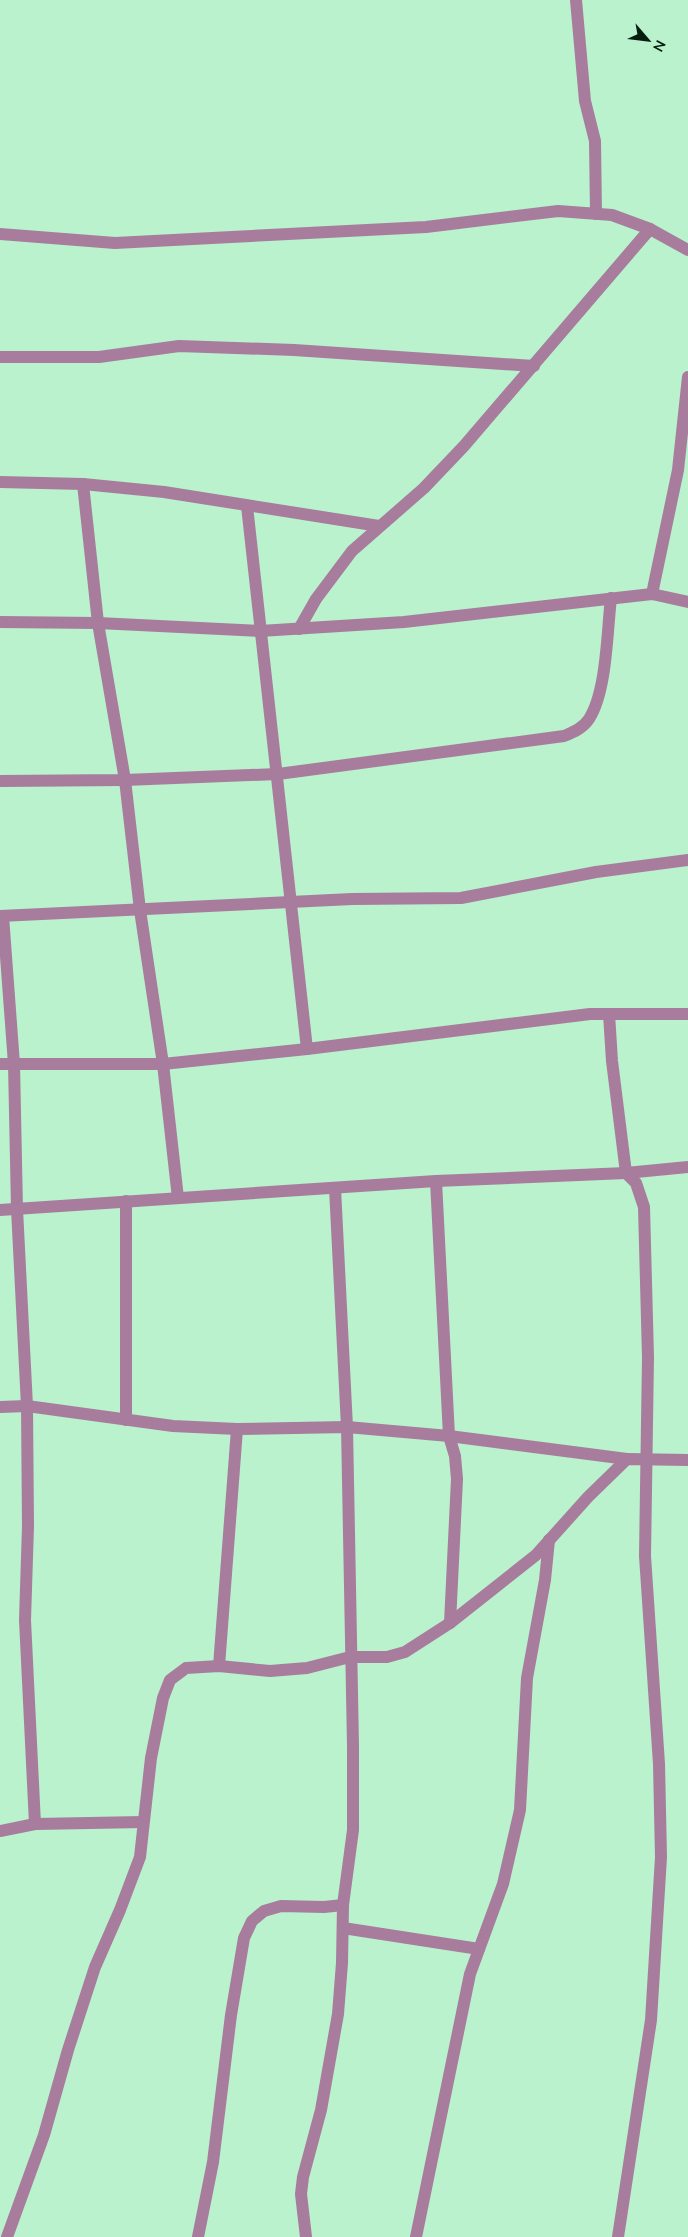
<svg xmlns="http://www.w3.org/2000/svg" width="688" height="2237" viewBox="0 0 688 2237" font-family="Mulish,sans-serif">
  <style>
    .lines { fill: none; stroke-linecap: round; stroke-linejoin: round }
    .street { stroke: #a87c9d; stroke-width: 12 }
  </style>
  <rect width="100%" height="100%" fill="#b9f2cd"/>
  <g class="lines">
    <g class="street">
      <polyline points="576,0 585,101 595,141 596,214"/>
      <polyline points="0,234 115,243 426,227 558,211 612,215 650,229 688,250"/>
      <polyline points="0,357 99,357 179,346 294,350 534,366"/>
      <polyline points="0,482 83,484 164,492 379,526"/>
      <polyline points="83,484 98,623 125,780 140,910 163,1064 178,1198"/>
      <polyline points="247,506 307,1049"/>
      <polyline points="652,594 678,470 688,377"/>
      <polyline points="0,622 98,623 260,631 404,622 652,594 688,602"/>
      <polyline points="299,629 316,599 352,551 424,488 464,446 650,229"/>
      <path d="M0,781L125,780L278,774L564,736C574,732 583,728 589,719C607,691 607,631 611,598"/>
      <polyline points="0,916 352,899 461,898 596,872 688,860"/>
      <polyline points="3,916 14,1064 17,1209 27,1406 28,1526 25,1620 35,1824"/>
      <polyline points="609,1014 612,1061 626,1173 636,1183 644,1207 648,1357 645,1556 659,1764 661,1857 651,2020 618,2237"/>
      <polyline points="0,1064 163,1064 307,1049 590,1014 688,1014"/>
      <polyline points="436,1181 449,1436 455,1456 457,1479 450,1623"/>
      <polyline points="0,1210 436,1181 626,1173 688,1167"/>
      <polyline points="0,1407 27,1406 173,1426 237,1429 347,1427 449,1436 627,1459"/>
      <polyline points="126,1420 126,1201"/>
      <polyline points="219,1666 237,1429"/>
      <polyline points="0,1831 35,1824 143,1822"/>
      <polyline points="343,1928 479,1949"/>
      <polyline points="7,2237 44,2135 68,2050 95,1967 120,1910 140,1857 151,1758 163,1698 170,1680 186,1668 219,1666 270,1671 307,1668 350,1657 387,1657 405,1652 450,1623 536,1555 588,1497 627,1459 688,1460"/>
      <polyline points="198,2237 213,2162 231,2015 244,1938 252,1921 264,1911 281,1906 324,1907 343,1905 353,1830 353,1746 347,1427 335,1188"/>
      <polyline points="306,2237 301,2194 303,2177 321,2110 338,2014 342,1963 343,1905"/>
      <polyline points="416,2237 470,1974 503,1884 520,1810 527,1678 545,1580 549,1540"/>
    </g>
  </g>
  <g transform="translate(648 40) rotate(118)" stroke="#b9f2cd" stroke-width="4" paint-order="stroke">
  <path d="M0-4L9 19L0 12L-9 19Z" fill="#071d10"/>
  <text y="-8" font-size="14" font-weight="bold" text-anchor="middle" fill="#071d10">N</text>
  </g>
</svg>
